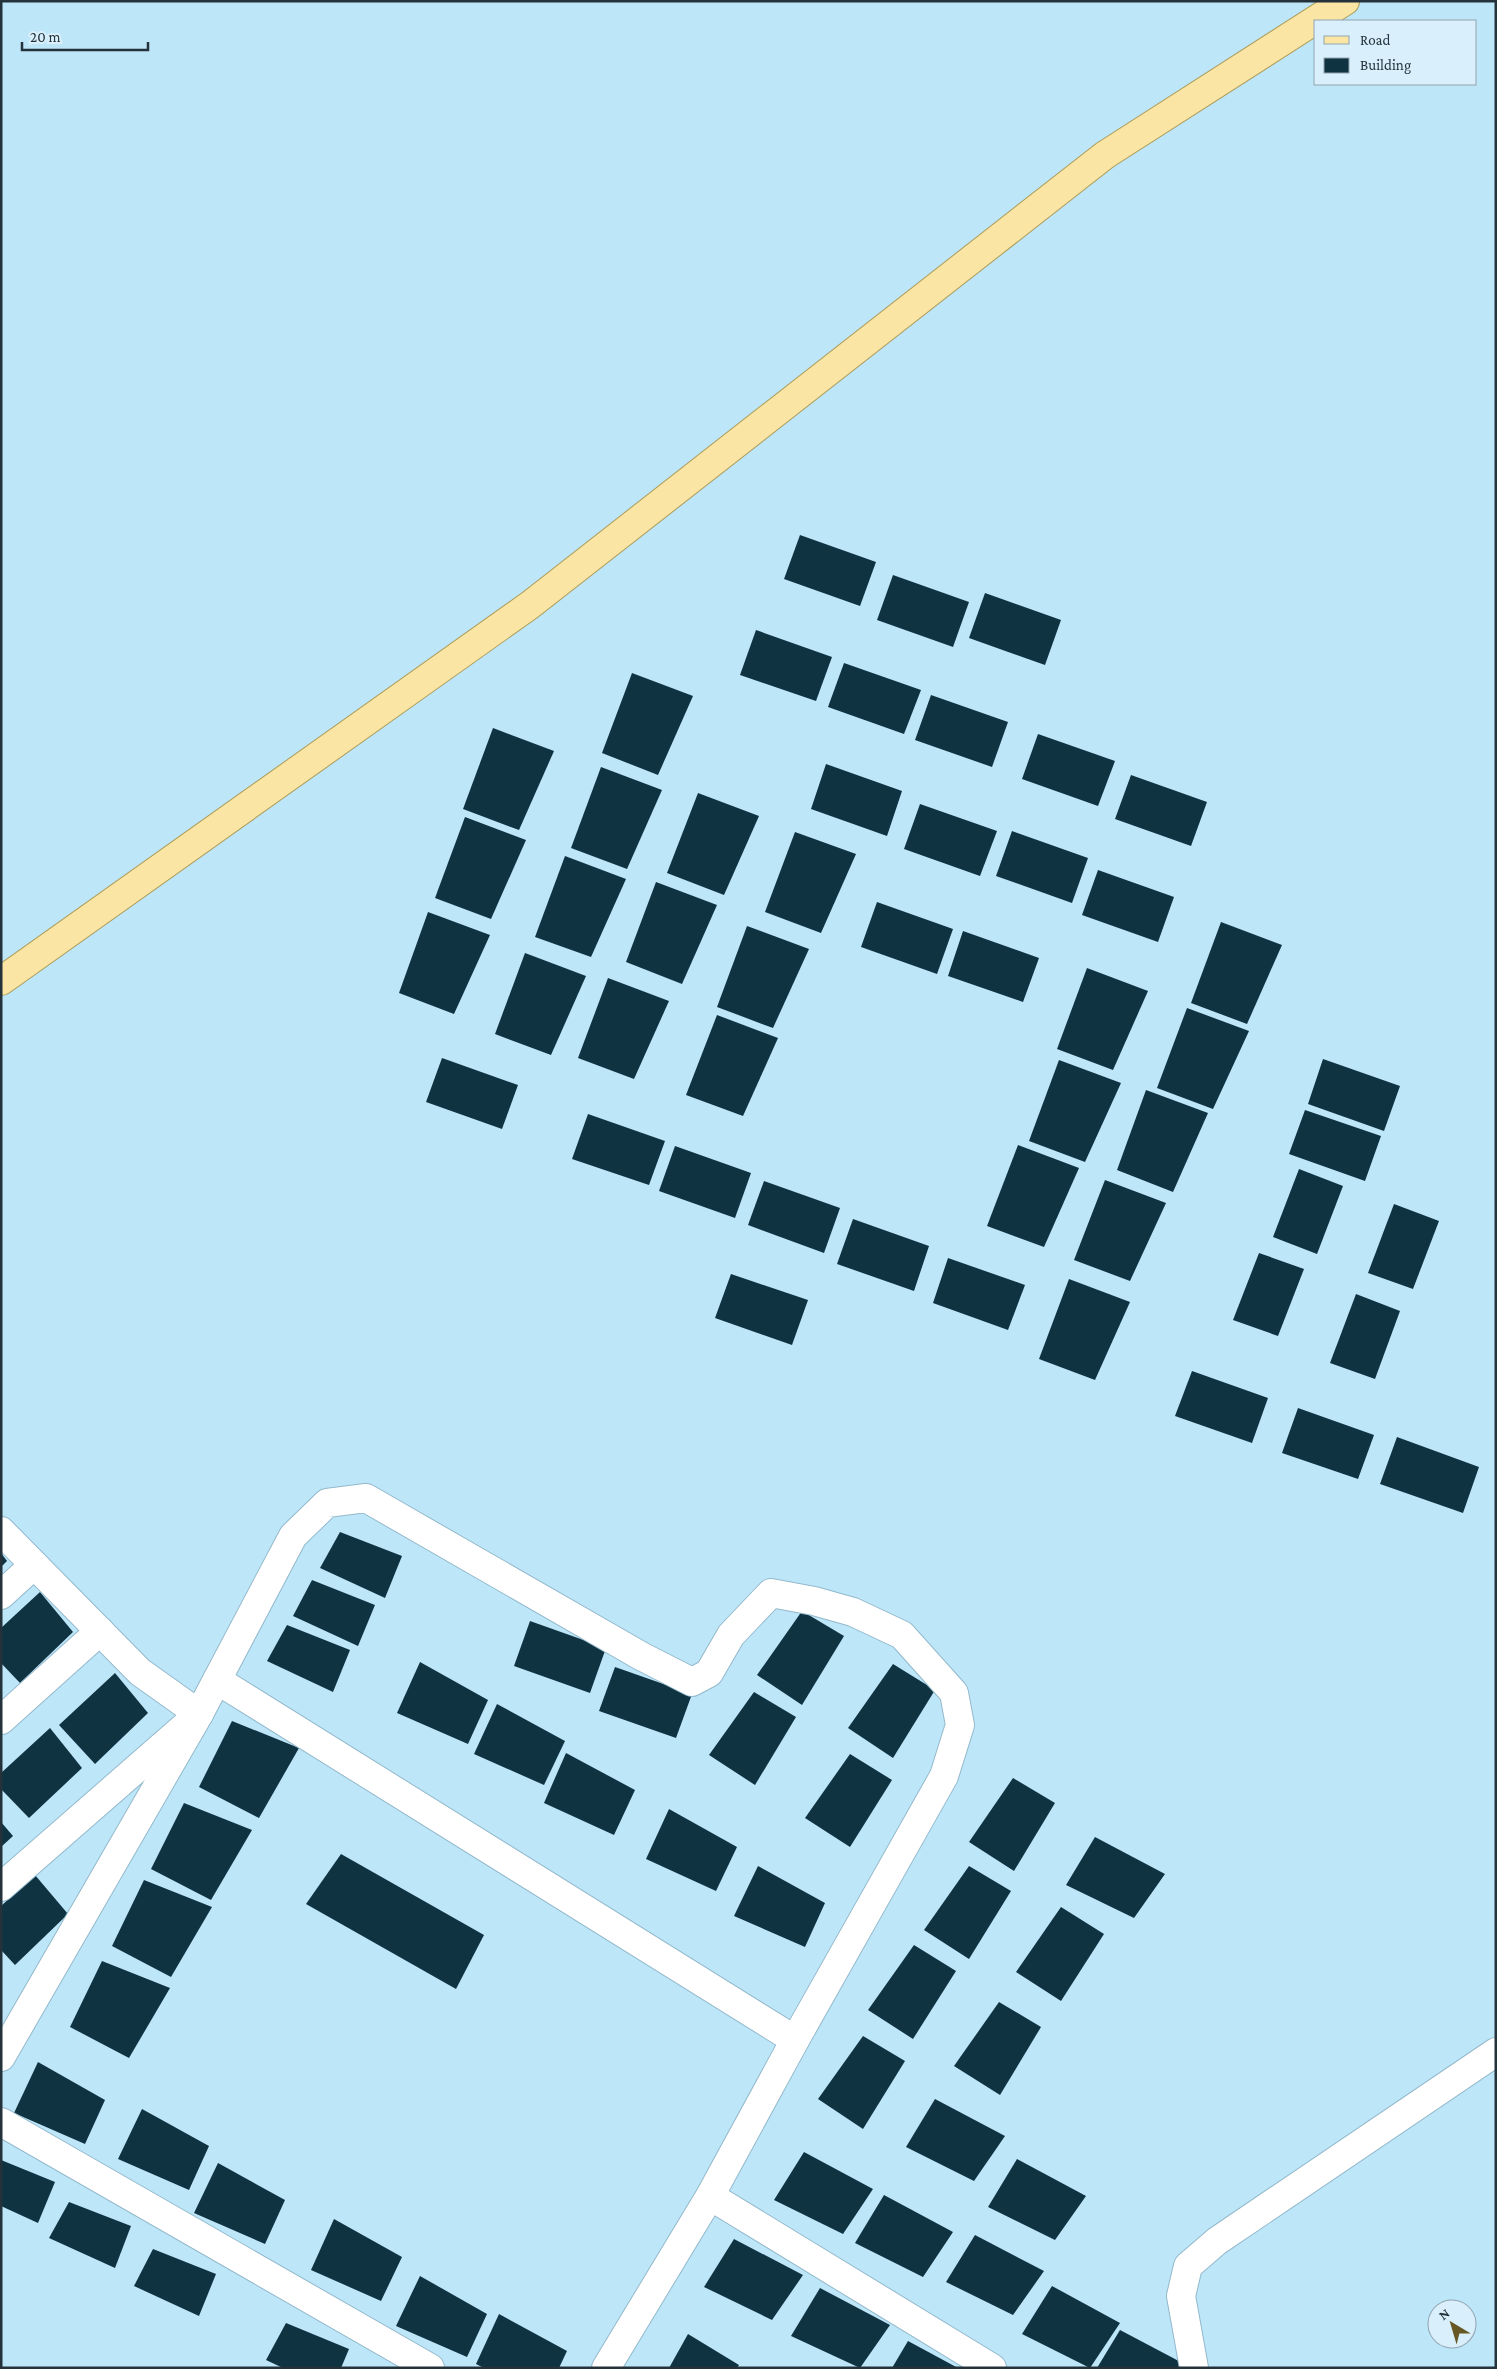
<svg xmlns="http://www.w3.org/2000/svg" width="1497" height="2369" viewBox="0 0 1497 2369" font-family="'Crimson Pro',serif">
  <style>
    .building { fill: #103342 }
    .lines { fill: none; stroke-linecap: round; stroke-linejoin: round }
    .minor-casing { stroke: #93b9cb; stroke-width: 30 }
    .major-casing { stroke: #ac9c59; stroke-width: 30 }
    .minor { stroke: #fff; stroke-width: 28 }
    .major { stroke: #fae5a5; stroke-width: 28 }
  </style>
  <rect width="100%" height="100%" fill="#bee6f9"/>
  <g class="building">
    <polygon points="800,535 876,562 860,606 784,579"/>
    <polygon points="893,575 969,602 953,647 877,620"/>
    <polygon points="985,593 1061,620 1045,665 969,638"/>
    <polygon points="756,630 832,657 816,701 740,675"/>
    <polygon points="844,663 921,690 904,734 828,707"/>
    <polygon points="632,673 693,696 658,775 602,753"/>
    <polygon points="931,695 1008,722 992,767 915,740"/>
    <polygon points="493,728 554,751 519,830 463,809"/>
    <polygon points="1038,734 1115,761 1098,806 1022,779"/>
    <polygon points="826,764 902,791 887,836 811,809"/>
    <polygon points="601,767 662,790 627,869 571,848"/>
    <polygon points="1131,775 1207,802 1191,846 1115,819"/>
    <polygon points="698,793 759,816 724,895 667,873"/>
    <polygon points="920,804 997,831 980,876 904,849"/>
    <polygon points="465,817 526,840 491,919 435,898"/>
    <polygon points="1012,831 1088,858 1072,903 996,876"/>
    <polygon points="795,832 856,854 821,933 765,912"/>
    <polygon points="565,856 626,879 591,957 535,937"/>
    <polygon points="1098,870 1174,897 1158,942 1082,915"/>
    <polygon points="656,882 717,905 682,984 626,962"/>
    <polygon points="877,902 953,929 937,974 861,947"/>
    <polygon points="428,912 490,935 454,1014 399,993"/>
    <polygon points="1221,922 1282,945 1247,1024 1191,1003"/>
    <polygon points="747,926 809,949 773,1028 717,1007"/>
    <polygon points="963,931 1039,958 1023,1002 948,976"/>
    <polygon points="525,953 586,976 551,1055 495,1034"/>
    <polygon points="1087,968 1148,991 1113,1070 1057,1049"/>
    <polygon points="608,978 669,1001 634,1079 578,1058"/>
    <polygon points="1187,1008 1249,1031 1213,1109 1157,1088"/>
    <polygon points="717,1015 778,1038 743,1116 686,1095"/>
    <polygon points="442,1058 518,1085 502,1129 426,1102"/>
    <polygon points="1323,1059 1400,1086 1384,1131 1308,1104"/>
    <polygon points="1059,1060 1121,1083 1085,1162 1029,1141"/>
    <polygon points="1146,1090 1208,1113 1173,1192 1117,1170"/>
    <polygon points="1305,1110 1381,1136 1365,1181 1289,1154"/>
    <polygon points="588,1114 665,1141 649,1185 572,1159"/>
    <polygon points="1018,1145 1079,1168 1044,1247 987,1226"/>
    <polygon points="675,1146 751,1173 735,1218 659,1191"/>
    <polygon points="1299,1169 1343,1186 1317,1254 1273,1237"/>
    <polygon points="1105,1180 1166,1203 1130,1281 1074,1260"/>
    <polygon points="764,1181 840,1208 824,1253 748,1225"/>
    <polygon points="1394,1204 1439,1221 1413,1289 1368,1273"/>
    <polygon points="853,1219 929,1246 914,1291 837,1264"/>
    <polygon points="1259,1253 1304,1269 1278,1336 1233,1320"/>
    <polygon points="948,1258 1025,1285 1008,1330 933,1303"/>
    <polygon points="731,1274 808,1300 792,1345 715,1318"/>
    <polygon points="1069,1279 1130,1302 1095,1380 1039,1359"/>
    <polygon points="1356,1294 1400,1311 1375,1379 1330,1363"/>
    <polygon points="1192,1371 1268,1398 1252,1443 1175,1416"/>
    <polygon points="1298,1408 1374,1435 1358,1479 1282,1453"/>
    <polygon points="1397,1437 1479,1467 1463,1513 1380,1484"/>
    <polygon points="340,1532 402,1556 385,1598 320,1568"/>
    <polygon points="1,1553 7,1561 1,1567"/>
    <polygon points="312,1580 375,1605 358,1646 293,1616"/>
    <polygon points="40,1592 73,1632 20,1683 1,1663 1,1628"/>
    <polygon points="802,1611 844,1636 802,1705 757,1675"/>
    <polygon points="530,1621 606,1648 590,1693 514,1666"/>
    <polygon points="287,1625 350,1650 333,1692 267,1661"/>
    <polygon points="420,1662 488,1700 468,1744 397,1713"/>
    <polygon points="893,1664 935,1690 893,1758 848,1728"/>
    <polygon points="615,1667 692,1694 676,1738 599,1711"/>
    <polygon points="115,1673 148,1713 95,1764 59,1725"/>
    <polygon points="754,1692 796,1717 755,1785 709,1755"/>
    <polygon points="497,1704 565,1741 544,1785 474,1754"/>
    <polygon points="232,1721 299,1748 259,1818 199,1787"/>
    <polygon points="50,1728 82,1768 29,1818 1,1789 1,1773"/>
    <polygon points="566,1753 635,1790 614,1835 544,1803"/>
    <polygon points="850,1754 892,1780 850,1847 805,1818"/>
    <polygon points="1013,1778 1055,1803 1014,1871 969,1842"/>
    <polygon points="184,1803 252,1830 211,1900 151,1869"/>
    <polygon points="669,1809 737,1847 716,1891 646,1859"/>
    <polygon points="1,1822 13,1836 1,1847"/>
    <polygon points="1095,1837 1165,1874 1134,1918 1066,1885"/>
    <polygon points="341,1854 484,1935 456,1989 306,1904"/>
    <polygon points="758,1866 825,1903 805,1947 734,1916"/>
    <polygon points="969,1866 1011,1891 969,1959 924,1930"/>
    <polygon points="35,1875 68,1914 15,1965 1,1950 1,1906"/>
    <polygon points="144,1880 212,1907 171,1977 112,1946"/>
    <polygon points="1061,1907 1104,1934 1061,2001 1016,1972"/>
    <polygon points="914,1945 956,1971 913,2039 868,2010"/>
    <polygon points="102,1961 170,1988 129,2058 70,2027"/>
    <polygon points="999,2002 1041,2027 1000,2095 954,2066"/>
    <polygon points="863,2036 905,2061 863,2129 818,2099"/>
    <polygon points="38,2062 105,2100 85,2144 14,2113"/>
    <polygon points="935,2099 1005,2136 974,2181 906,2147"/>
    <polygon points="142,2109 209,2146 189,2190 118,2159"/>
    <polygon points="804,2152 873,2189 843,2234 774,2200"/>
    <polygon points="1017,2159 1086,2196 1055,2240 988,2207"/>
    <polygon points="1,2160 55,2182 38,2223 1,2206"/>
    <polygon points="218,2163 285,2200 265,2244 194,2213"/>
    <polygon points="884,2195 953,2232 923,2277 855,2243"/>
    <polygon points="69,2202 131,2226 115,2268 49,2238"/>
    <polygon points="334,2219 402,2257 381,2301 311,2270"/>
    <polygon points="975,2235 1044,2271 1013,2315 946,2282"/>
    <polygon points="734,2239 803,2275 772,2320 704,2287"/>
    <polygon points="153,2249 216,2274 199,2316 134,2286"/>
    <polygon points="420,2276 487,2314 467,2357 396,2326"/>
    <polygon points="1052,2286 1120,2323 1090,2368 1022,2334"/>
    <polygon points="820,2288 890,2325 860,2368 791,2336"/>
    <polygon points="499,2314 567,2351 559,2368 484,2368 476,2364"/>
    <polygon points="286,2323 349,2349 341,2368 283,2368 266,2360"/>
    <polygon points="1120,2330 1192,2368 1097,2368"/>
    <polygon points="688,2334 739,2365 737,2368 669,2368"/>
    <polygon points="908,2341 958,2368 892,2368"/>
  </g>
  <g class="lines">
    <g class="minor-casing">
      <g id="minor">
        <polyline points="1,1531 140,1672 199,1714 1,2057"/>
        <polyline points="1,1595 34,1565"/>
        <polyline points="217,1680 795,2040"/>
        <polyline points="1,1720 100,1631"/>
        <polyline points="1,1887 199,1714 293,1536 327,1503 366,1498 641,1656 692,1682 709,1673 731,1635 771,1593 814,1601 853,1612 902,1635 954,1693 960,1725 944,1776 795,2040 710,2196 606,2368"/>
        <polyline points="1,2122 430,2368"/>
        <polyline points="710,2196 992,2368"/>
        <polyline points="1194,2368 1181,2296 1188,2266 1217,2241 1496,2052"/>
      </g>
    </g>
    <g class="major-casing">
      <polyline id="major" points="1,981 530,605 1105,155 1345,1"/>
    </g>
    <use href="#minor" class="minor"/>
    <use href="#major" class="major"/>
  </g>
  <rect width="1497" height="2369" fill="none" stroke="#24333b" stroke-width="5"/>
  <rect x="1314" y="20" width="162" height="65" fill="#d9f0fc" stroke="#91a4af"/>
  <rect x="1324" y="36" width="25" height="8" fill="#fae5a5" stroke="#91a4af"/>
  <text x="1360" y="45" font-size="15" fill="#24333b">Road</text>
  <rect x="1324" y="58" width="25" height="15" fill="#103342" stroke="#91a4af"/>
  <text x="1360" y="70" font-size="15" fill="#24333b">Building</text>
  <g transform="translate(1452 2324) rotate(322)"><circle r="24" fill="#d9f0fc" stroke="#91a4af"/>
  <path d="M0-4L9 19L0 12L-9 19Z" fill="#675725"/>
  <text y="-8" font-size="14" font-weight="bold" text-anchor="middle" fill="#24333b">N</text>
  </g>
  <path d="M22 42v8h126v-8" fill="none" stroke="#24333b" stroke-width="2.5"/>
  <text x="30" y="42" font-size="15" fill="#24333b" stroke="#d9f0fc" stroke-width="4" paint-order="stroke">20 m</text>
</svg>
